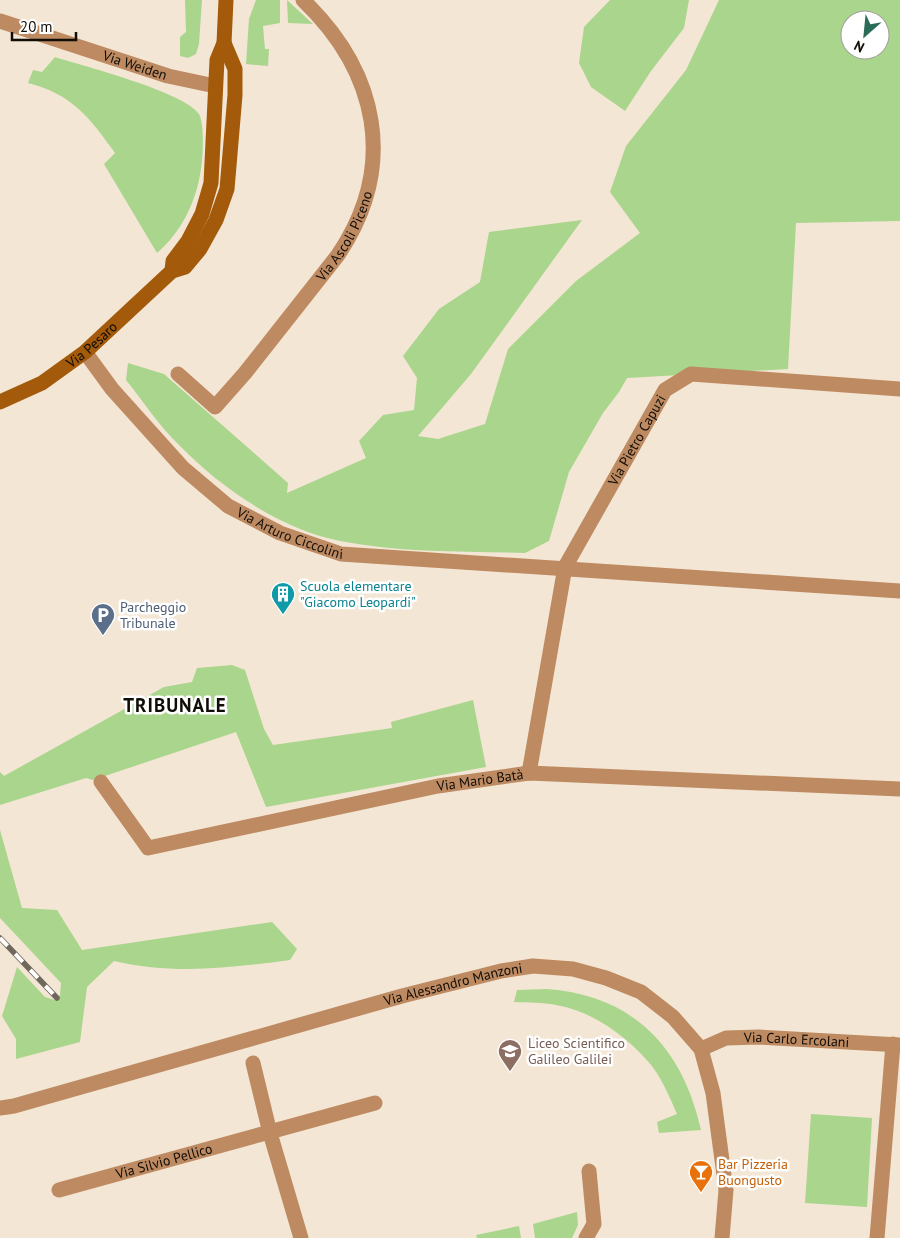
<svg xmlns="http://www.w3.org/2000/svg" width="900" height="1238" viewBox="0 0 900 1238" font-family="'PT Sans',sans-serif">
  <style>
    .green { fill: #a9d58d; fill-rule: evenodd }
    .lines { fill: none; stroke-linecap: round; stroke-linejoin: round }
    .street { stroke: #bd8a62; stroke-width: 15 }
    .secondary { stroke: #a35a0a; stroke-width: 15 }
    .rail-casing { stroke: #71685d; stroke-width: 5.5 }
    .rail { stroke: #fff; stroke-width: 4; stroke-dasharray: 11; stroke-linecap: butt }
    .labels { text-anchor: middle; stroke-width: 5; stroke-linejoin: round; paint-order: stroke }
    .street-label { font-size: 14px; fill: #100c06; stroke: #fff }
    .culture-label { font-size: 14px; fill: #0d838f; stroke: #fff; text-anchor: start }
    .service-label { font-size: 14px; fill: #4e5e75; stroke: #fff; text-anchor: start }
    .education-label { font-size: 14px; fill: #785e54; stroke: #fff; text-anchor: start }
    .food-label { font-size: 14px; fill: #c56008; stroke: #fff; text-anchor: start }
    .district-label { font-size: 19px; font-weight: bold; letter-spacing: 1px; fill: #100c06; stroke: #fff }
  </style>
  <rect width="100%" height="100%" fill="#f4e6d4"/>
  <g class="green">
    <polygon points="185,0 202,0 199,44 196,54 188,58 180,56 180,37 186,32"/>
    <polygon points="256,0 280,0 280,23 263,26 265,49 269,49 268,66 246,64 249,19"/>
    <polygon points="287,0 313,24 288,23"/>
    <polygon points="610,0 689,0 684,28 651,71 625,111 591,87 579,63 584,27"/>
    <path d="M719,0H900V221L796,223L788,369L627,378L619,392L603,413L569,472L549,541L525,553C464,551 401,553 340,541C280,529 221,488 179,445C159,426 143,401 126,380L128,363L164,374L288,483L287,493L366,458L359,441L383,415L414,410L417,378L403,356L439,309L480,282L489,232L582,220L471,374L418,436L438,439L485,424L508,349L576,281L640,233L610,192L626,146L686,70ZM850,20H880V50H850Z"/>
    <path d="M55,57C84,66 184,92 199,114C205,125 203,162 200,175C194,206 181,232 157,253L104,164L115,153C90,118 72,94 28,83L33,70L42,72Z"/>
    <polygon points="232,665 245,670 264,729 273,745 392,728 391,722 473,700 486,767 266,807 236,732 93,780 86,778 0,805 0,772 4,776 164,687 192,682 197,668"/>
    <path d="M0,830L22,908L57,910L82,950L272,922L297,949L290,960C230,968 174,975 114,961L87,987L80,1042L16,1059V1039L2,1016L17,967L45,997L55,1000L60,995L61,983L0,918Z"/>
    <path d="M547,989C633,995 683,1048 701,1130L659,1133L657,1122L677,1114C670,1098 663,1081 652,1066C629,1038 593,1011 556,1005C542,1002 528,1003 514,1002L517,990Z"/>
    <polygon points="811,1114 872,1118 867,1207 805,1203"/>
    <polygon points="577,1212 578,1225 572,1238 535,1238 533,1224"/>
    <polygon points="519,1226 521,1238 477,1238 476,1235"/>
  </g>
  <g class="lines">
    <g class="street">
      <path id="s1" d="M0,21L168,76L215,86"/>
      <path id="s2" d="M85,352L112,389L183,468L228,506L280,533L341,554L900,591"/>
      <path id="s3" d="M178,374L215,407L245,373L338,255C398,166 378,72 303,0"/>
      <path id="s4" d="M529,773L565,567L665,390L691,374L900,389"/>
      <path id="s5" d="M101,782L148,848L438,786L529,773L900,789"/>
      <path id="s6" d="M701,1049L726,1038L759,1037L900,1045"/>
      <polyline points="253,1063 270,1133 301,1238"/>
      <path id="s7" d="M0,1108L14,1106L402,996L501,971L533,966L573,969L606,978L641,992L673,1017L701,1049L713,1093L726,1190L722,1238"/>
      <path id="s8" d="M59,1190L375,1103"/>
      <polyline points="586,1238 594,1224 589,1171"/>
      <polyline points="877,1238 893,1044"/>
    </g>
    <g class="secondary">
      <polyline points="172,271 173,261 188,241 202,214 211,183 217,60 224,43 226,0"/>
      <path id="s9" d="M0,402L42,383L85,352L172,271L185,267L200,249L216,220L227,189L235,95V69L224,43"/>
    </g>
    <g class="rail-casing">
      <polyline id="rail" points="0,938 57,998"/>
    </g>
    <use href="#rail" class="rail"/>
  </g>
  <defs>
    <g id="building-pin" transform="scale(1.25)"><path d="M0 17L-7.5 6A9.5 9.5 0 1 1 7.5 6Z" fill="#0f9aa8" stroke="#fff"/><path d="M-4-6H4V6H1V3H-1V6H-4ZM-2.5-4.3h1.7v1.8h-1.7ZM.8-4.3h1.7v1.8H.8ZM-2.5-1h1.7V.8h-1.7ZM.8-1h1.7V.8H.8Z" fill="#fff"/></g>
    <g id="parking-pin" transform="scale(1.25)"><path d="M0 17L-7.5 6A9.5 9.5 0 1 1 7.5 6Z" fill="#5c6f8a" stroke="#fff"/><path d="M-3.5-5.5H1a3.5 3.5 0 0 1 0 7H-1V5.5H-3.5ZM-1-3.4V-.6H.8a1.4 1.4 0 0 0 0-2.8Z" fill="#fff"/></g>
    <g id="university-pin" transform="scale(1.25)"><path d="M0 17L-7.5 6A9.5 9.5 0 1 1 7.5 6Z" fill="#8d6e63" stroke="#fff"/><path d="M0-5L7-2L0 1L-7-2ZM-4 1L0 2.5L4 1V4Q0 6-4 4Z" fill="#fff"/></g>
    <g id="bar-pin" transform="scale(1.25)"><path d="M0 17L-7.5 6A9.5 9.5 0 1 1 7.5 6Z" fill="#e8710a" stroke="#fff"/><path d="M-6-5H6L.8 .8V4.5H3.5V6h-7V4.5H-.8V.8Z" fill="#fff"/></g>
  </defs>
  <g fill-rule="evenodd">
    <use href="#building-pin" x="283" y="594"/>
    <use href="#parking-pin" x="103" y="615"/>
    <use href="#university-pin" x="510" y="1051"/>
    <use href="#bar-pin" x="701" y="1172"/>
  </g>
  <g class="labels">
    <g class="street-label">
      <text dy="5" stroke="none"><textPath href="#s1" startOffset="142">Via Weiden</textPath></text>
      <text dy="5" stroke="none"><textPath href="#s3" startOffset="265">Via Ascoli Piceno</textPath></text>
      <text dy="5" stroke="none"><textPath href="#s9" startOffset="109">Via Pesaro</textPath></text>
      <text dy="5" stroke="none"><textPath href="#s4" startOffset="355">Via Pietro Capuzi</textPath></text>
      <text dy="5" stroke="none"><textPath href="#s2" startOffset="279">Via Arturo Ciccolini</textPath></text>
      <text dy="5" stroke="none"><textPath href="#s5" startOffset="420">Via Mario Batà</textPath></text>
      <text dy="5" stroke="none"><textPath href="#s7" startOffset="470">Via Alessandro Manzoni</textPath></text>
      <text dy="5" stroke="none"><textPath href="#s6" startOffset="98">Via Carlo Ercolani</textPath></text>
      <text dy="5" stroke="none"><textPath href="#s8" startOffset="109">Via Silvio Pellico</textPath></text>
    </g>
    <g class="culture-label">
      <text x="300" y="591">Scuola elementare<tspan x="300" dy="16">"Giacomo Leopardi"</tspan></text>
    </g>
    <g class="service-label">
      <text x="120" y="612">Parcheggio<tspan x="120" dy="16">Tribunale</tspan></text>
    </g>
    <g class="education-label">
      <text x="528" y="1048">Liceo Scientifico<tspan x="528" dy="16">Galileo Galilei</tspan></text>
    </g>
    <g class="food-label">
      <text x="718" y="1169">Bar Pizzeria<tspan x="718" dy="16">Buongusto</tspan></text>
    </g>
    <g class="district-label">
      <text x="175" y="712">TRIBUNALE</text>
    </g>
  </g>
  <g transform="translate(865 35) rotate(207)"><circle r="24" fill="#ffffff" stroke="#9f9e9b"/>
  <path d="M0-4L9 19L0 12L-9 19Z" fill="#2b6b59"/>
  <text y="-8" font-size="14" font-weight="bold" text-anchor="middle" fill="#100c06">N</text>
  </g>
  <path d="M12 32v8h64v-8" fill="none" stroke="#100c06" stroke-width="2.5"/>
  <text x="20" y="32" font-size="15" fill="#100c06" stroke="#ffffff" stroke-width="4" paint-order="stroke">20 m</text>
</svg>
